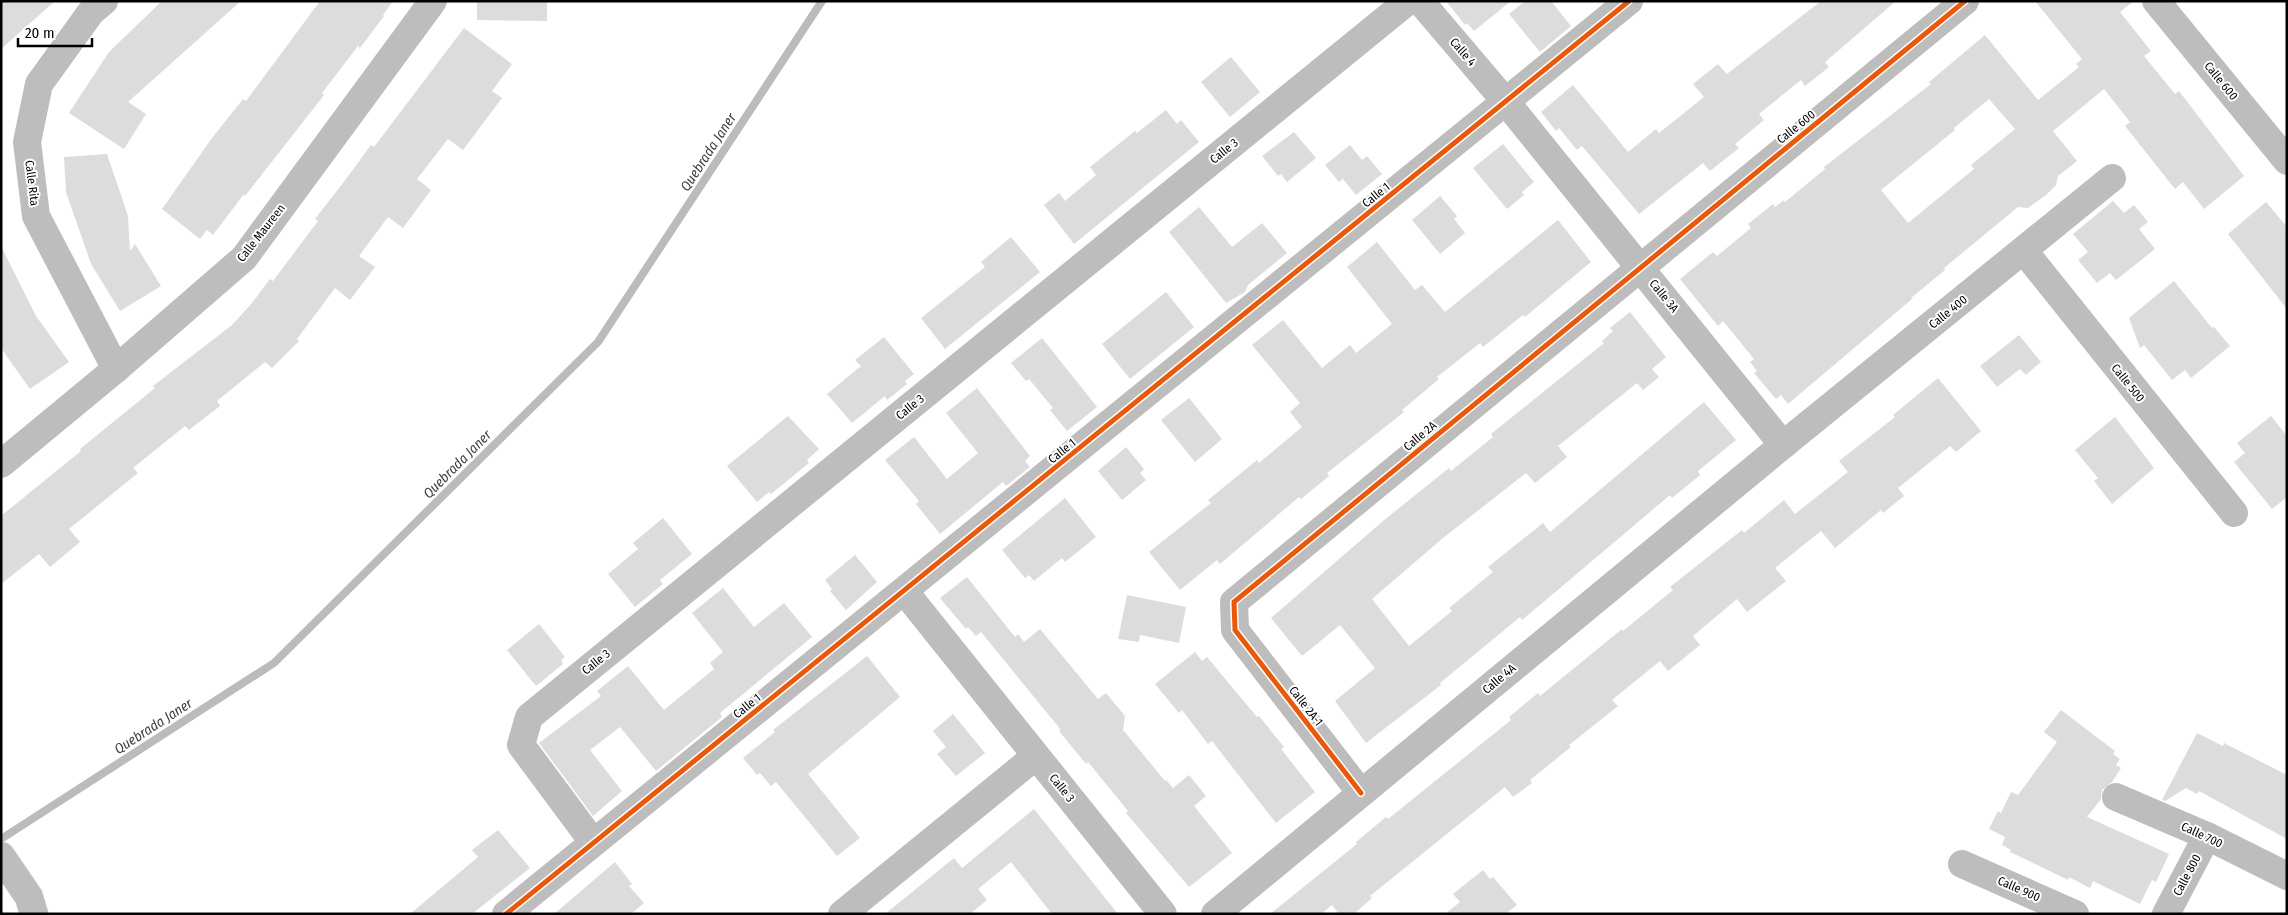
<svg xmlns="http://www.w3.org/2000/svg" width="2288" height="915" viewBox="0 0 2288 915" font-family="'Fira Sans Condensed',sans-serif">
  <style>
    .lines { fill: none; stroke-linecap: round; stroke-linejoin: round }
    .stream { stroke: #bbb; stroke-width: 8 }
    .building { fill: #dcdcdc; fill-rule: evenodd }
    .major-casing { stroke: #dbdbdb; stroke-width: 29 }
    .minor { stroke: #bdbdbd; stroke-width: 28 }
    .major { stroke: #bdbdbd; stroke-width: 28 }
    .cycleway-casing { stroke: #fff; stroke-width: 8 }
    .cycleway { stroke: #e8590c; stroke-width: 5 }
    .labels { text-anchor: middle; stroke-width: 4; stroke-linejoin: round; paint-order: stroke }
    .street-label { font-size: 12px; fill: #000; stroke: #fff }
    .water-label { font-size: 14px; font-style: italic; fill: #3f3f3f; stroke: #fff }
  </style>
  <rect width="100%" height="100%" fill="#fff"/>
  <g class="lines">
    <polyline class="stream" points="1,839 274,663 598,342 822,1"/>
  </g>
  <g class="building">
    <polygon points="1,1 55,1 1,49"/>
    <polygon points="162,1 241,1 128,102 146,114 124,149 69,113 109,52"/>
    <polygon points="320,1 393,1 383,15 384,16 360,48 358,46 322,93 324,95 245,196 244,194 213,235 207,230 200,239 162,209 212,138 243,99 246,101"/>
    <polygon points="477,1 547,1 547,21 477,20"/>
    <polygon points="1446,1 1511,1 1474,31 1467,23 1465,25"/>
    <polygon points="1525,1 1551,1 1571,26 1540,52 1509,14"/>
    <polygon points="1821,1 1896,1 1825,62 1829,67 1805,86 1801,80 1759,114 1764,120 1735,144 1739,148 1710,171 1703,163 1639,214 1582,146 1577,150 1559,128 1556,131 1541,112 1573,85 1628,152 1656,129 1659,133 1704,97 1693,84 1718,64 1727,74"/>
    <path d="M2035,1H2134L2120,12L2151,51L2144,56L2175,94L2179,91L2244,176L2204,209L2183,182L2175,189L2125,126L2130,122L2104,89L2053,131L2077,161L2058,176L2056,185L2046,195L2028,208L2018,207L1944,268L1945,270L1911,298L1912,299L1788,404L1781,395L1776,399L1754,373L1757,371L1750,362L1754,359L1723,321L1718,326L1680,279L1713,252L1717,256L1751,228L1748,224L1773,204L1775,207L1784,200L1785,202L1825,169L1824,167L1931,84L1929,82L1985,35L2038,100L2079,67L2076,64L2082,59ZM1989,99L2015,129L1971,165L1974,169L1908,223L1881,190L1955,130L1954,128Z"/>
    <polygon points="464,28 512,64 492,91 502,98 463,150 448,139 417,179 431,190 403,228 388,217 359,256 375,267 350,300 335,288 297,339 299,341 272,368 265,362 217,401 220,406 189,430 185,426 133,468 138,473 69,529 80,542 50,567 39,554 1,584 1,516 81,451 80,449 155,388 153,386 232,325 252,303 270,279 273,281 318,221 315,219 346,179 371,145 374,147"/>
    <polygon points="1231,57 1260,92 1230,117 1201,82"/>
    <polygon points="1166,110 1177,124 1181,120 1199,142 1074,244 1044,205 1059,193 1065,201 1096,175 1090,167 1135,131 1137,133"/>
    <polygon points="1294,132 1316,158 1287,182 1281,174 1278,176 1262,156"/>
    <polygon points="1503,144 1534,182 1522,192 1524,195 1507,209 1473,168"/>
    <polygon points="1350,145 1362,160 1367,156 1382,174 1356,195 1343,179 1339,182 1325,165"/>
    <polygon points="107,154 128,216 130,251 135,244 161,286 120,311 91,264 66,192 64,157"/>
    <polygon points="1440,196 1457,216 1454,219 1465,233 1440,254 1412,220"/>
    <polygon points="2113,201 2124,213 2134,205 2148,222 2139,229 2155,249 2116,280 2110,273 2097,283 2078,260 2088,252 2073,234"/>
    <polygon points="2266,202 2287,227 2287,309 2228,234"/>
    <polygon points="1199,207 1232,247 1262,223 1287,253 1248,285 1245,292 1226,303 1169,232"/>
    <polygon points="1558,220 1591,262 1525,317 1523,315 1483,347 1480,343 1437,377 1439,379 1402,410 1404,412 1327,473 1329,476 1301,499 1299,497 1220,564 1217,560 1180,590 1149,552 1211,503 1208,500 1257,460 1259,463 1302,427 1290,412 1300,403 1252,345 1283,320 1322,368 1350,345 1356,353 1392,324 1347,267 1377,242 1415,290 1422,285 1445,312"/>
    <polygon points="1011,237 1040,272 945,349 921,318 985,267 981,262"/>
    <polygon points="1,246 36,316 69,362 30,389 1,348"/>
    <polygon points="2174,281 2212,328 2214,327 2230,346 2191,378 2185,370 2172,380 2144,345 2140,348 2129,318"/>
    <polygon points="1166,292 1194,327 1130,379 1102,344"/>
    <polygon points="1630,312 1666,357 1652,369 1659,377 1643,390 1637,383 1558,446 1567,457 1535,483 1526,473 1443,538 1372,599 1409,646 1452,611 1449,608 1493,572 1488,567 1543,523 1550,532 1704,402 1736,440 1698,471 1700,475 1672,498 1670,495 1553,594 1522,620 1520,617 1440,683 1441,685 1366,743 1335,701 1375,668 1340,625 1302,656 1271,618 1383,521 1449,468 1451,471 1493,437 1491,434 1604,343 1602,341 1613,331 1610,328"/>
    <polygon points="2019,335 2041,362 2026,375 2020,369 1997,387 1980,366"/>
    <polygon points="884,337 914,374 905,381 907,384 887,400 885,396 852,423 827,394 861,366 855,360"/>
    <polygon points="1042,338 1097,407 1067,431 1050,410 1053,408 1029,379 1026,381 1011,363"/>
    <polygon points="1938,378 1981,431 1956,452 1950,446 1898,488 1904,496 1883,513 1881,510 1835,548 1821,531 1775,568 1786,581 1747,612 1737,599 1693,636 1700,645 1668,671 1660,661 1612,700 1618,706 1569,745 1571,747 1530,780 1532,783 1513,797 1505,787 1370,896 1372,898 1354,914 1339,914 1332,905 1321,914 1270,914 1357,844 1356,842 1386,817 1388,819 1511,720 1509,717 1538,693 1540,696 1622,629 1623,631 1673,590 1670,587 1742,530 1744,533 1784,500 1795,514 1848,472 1839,461 1895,417 1893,415"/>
    <polygon points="977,388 1030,456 1025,461 1030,467 1006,486 1003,482 940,534 916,504 919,501 885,460 914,437 947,479 978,453 946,413"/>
    <polygon points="1189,398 1222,439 1195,462 1161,420"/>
    <polygon points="788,416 819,449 807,460 809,463 771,494 769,492 757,502 727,466"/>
    <polygon points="2271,416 2287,436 2287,497 2272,509 2234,462 2245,453 2237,443"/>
    <polygon points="2115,417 2154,468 2112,504 2094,481 2098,478 2075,450"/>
    <polygon points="1126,447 1144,469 1140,473 1146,480 1122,500 1098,471"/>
    <polygon points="1065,498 1096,537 1065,562 1062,558 1034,581 1029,575 1025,578 1002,550"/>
    <polygon points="663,518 692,554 660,580 663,584 635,607 608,574 638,549 633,543"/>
    <polygon points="855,555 877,582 846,610 830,591 832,589 825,580"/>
    <polygon points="967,577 1015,637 1018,634 1024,642 1040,629 1098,699 1106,693 1125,716 1123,730 1165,781 1166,780 1173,788 1189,775 1206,796 1194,806 1232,853 1189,887 1126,813 1128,811 1088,762 1086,764 1059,731 1061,730 981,632 976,636 968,627 966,629 940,598"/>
    <polygon points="723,588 754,627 784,603 812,637 720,713 722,717 656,771 620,727 590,750 622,791 593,816 539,743 601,696 597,691 628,666 664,710 714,669 710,663 723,652 692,613"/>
    <polygon points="1127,595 1186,607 1179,643 1140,635 1139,642 1118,639"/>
    <polygon points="539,624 565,657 561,660 563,664 536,686 507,650"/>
    <polygon points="1195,652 1202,661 1207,657 1257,717 1259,716 1284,747 1281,749 1315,792 1276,823 1212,741 1208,744 1182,710 1179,713 1155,684"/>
    <polygon points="867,656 900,697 808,774 860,838 837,856 776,782 771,786 760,773 757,775 743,758 775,732 773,730"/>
    <polygon points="2061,710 2115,751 2113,754 2120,759 2116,765 2121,768 2112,782 2102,790 2101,799 2087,817 2169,854 2156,882 2152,880 2140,904 2093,881 2090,888 2069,877 2068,880 2010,852 2011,850 2002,845 2005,837 1989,829 1998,811 2001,813 2011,792 2018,795 2057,742 2044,732"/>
    <polygon points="953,714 985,753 956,776 937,754 946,747 933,731"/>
    <polygon points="2197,733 2223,746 2224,743 2287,775 2287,839 2199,791 2197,794 2186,788 2165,801 2162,800"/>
    <polygon points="1034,809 1118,914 1052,914 1011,862 978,889 987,900 970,914 885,914 954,858 962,868"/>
    <polygon points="498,830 530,868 472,914 410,914 478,857 472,850"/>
    <polygon points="615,862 632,884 629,886 644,903 631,914 554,914"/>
    <polygon points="1483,870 1490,879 1493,877 1517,905 1505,914 1445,914 1460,902 1453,894"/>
  </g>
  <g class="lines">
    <g class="major-casing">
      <polyline id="major" points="1,856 29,897 34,914"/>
    </g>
    <g class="minor">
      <polyline points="104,1 91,12 39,84 27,142 36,216 116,369"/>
      <polyline points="1420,1 1506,102 1783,445"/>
      <polyline points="2156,1 2287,161"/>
      <polyline points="2024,251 2234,513"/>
      <polyline points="1,464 116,369 244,258 433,1"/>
      <polyline points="905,592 1163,914"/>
      <polyline points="1361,793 1235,630 1234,602 1965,1"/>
      <polyline points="2116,797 2207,836 2287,876"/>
      <polyline points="593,842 521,745 529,717 1408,1"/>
      <polyline points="1962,864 2075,914"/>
      <polyline points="506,914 1629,1"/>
      <polyline points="842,914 1036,756"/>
      <polyline points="1215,914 1783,445 2112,178"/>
      <polyline points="2166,914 2207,836"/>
    </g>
    <use href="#major" class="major"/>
    <g class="cycleway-casing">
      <g id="cycleway">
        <polyline points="1361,793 1235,630 1234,602 1965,1"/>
        <polyline points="506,914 1629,1"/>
      </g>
    </g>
    <use href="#cycleway" class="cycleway"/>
  </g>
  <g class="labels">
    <g class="street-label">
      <text transform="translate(1463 52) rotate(49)" y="4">Calle 4</text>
      <text transform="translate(2221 81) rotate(51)" y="4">Calle 600</text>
      <text transform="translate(1796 127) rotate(-39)" y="4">Calle 600</text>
      <text transform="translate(1224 151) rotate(-39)" y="4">Calle 3</text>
      <text transform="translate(32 183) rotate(83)" y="4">Calle Rita</text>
      <text transform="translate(1376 195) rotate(-39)" y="4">Calle 1</text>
      <text transform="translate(261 233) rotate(-52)" y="4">Calle Maureen</text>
      <text transform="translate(1664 296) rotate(51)" y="4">Calle 3A</text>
      <text transform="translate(1948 312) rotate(-39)" y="4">Calle 400</text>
      <text transform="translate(2128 383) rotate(51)" y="4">Calle 500</text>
      <text transform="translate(910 407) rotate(-39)" y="4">Calle 3</text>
      <text transform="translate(1420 436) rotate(-40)" y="4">Calle 2A</text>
      <text transform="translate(1062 451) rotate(-39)" y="4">Calle 1</text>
      <text transform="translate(596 662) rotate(-39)" y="4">Calle 3</text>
      <text transform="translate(1499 679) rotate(-40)" y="4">Calle 4A</text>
      <text transform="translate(747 706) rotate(-39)" y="4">Calle 1</text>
      <text transform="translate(1306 706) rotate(52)" y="4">Calle 2A-1</text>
      <text transform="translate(1062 788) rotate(51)" y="4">Calle 3</text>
      <text transform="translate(2202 835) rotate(25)" y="4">Calle 700</text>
      <text transform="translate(2187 875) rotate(-62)" y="4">Calle 800</text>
      <text transform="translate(2019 889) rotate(24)" y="4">Calle 900</text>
    </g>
    <g class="water-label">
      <text transform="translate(708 152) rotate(-57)" y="5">Quebrada Janer</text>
      <text transform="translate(457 464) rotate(-45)" y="5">Quebrada Janer</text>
      <text transform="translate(153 726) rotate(-33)" y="5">Quebrada Janer</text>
    </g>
  </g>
  <rect width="2288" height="915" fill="none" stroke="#000000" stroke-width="5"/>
  <path d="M18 38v8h74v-8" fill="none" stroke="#000000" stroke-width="2.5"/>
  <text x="25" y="38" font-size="15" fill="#000000" stroke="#ffffff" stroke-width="4" paint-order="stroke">20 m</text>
</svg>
